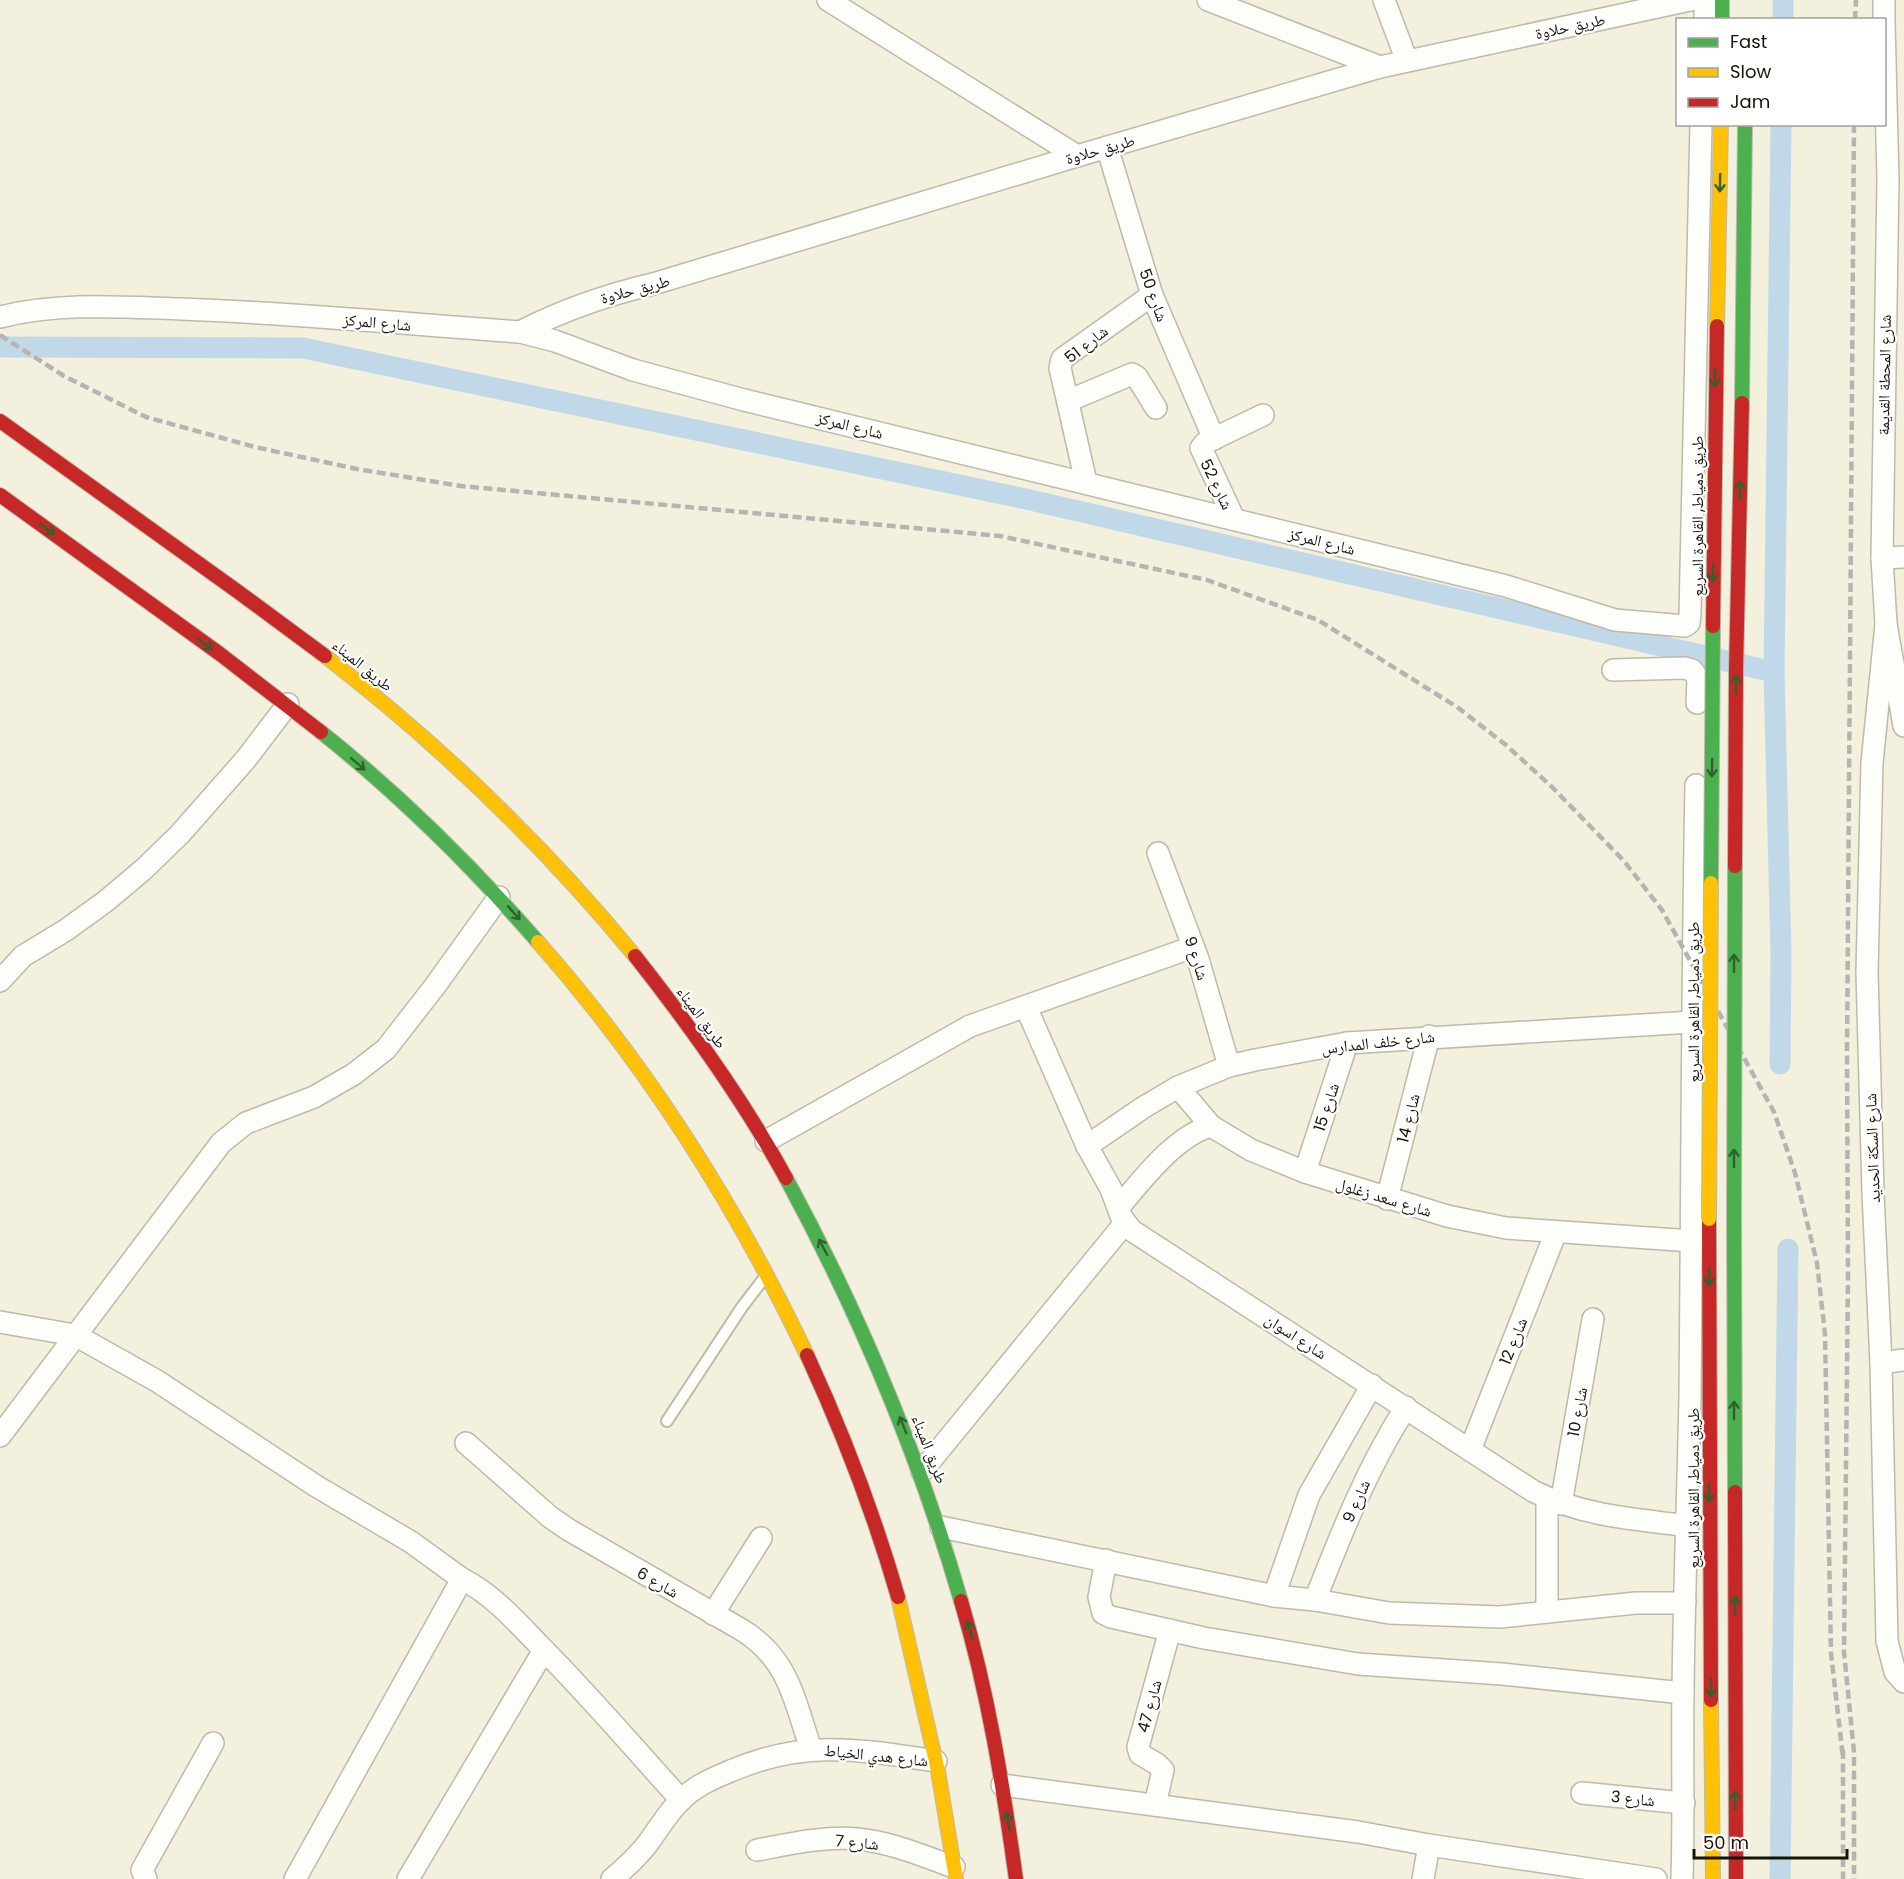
<svg xmlns="http://www.w3.org/2000/svg" width="1904" height="1879" viewBox="0 0 1904 1879" font-family="Poppins,'Noto Naskh Arabic',sans-serif">
  <style>
    .lines { fill: none; stroke-linecap: round; stroke-linejoin: round }
    .canal { stroke: #c0d8e7; stroke-width: 21 }
    .lane-casing { stroke: #bdbaab; stroke-width: 14 }
    .street-casing { stroke: #bdbaab; stroke-width: 24 }
    .fast-casing { stroke: #bdbaab; stroke-width: 16 }
    .slow-casing { stroke: #bdbaab; stroke-width: 16 }
    .jam-casing { stroke: #bdbaab; stroke-width: 16 }
    .lane { stroke: #fdfdfa; stroke-width: 10 }
    .street { stroke: #fdfdfa; stroke-width: 21 }
    .fast { stroke: #4caf50; stroke-width: 14 }
    .slow { stroke: #ffc107; stroke-width: 14 }
    .jam { stroke: #c62828; stroke-width: 14 }
    .rail { stroke: #b6b4b0; stroke-width: 4.5; stroke-dasharray: 9 4.5; stroke-linecap: butt }
    .fast-bridge-casing { stroke: #bdbaab; stroke-width: 16; stroke-linecap: butt }
    .slow-bridge-casing { stroke: #bdbaab; stroke-width: 16; stroke-linecap: butt }
    .jam-bridge-casing { stroke: #bdbaab; stroke-width: 16; stroke-linecap: butt }
    .fast-bridge { stroke: #4caf50; stroke-width: 14 }
    .slow-bridge { stroke: #ffc107; stroke-width: 14 }
    .jam-bridge { stroke: #c62828; stroke-width: 14 }
    .oneway { stroke: #31612c }
    .labels { text-anchor: middle; stroke-width: 4.5; stroke-linejoin: round; paint-order: stroke }
    .street-label { font-size: 16px; fill: #161307; stroke: #fff }
  </style>
  <rect width="100%" height="100%" fill="#f3f0dd"/>
  <g class="lines">
    <g class="canal">
      <polyline points="1783,20 1783,0"/>
      <polyline points="0,347 303,348 1026,499 1774,672"/>
      <polyline points="1780,1064 1781,953 1774,672 1781,124"/>
      <polyline points="1780,1879 1788,1249"/>
    </g>
    <g class="lane-casing">
      <polyline id="lane" points="667,1421 742,1307 765,1277"/>
    </g>
    <g class="street-casing">
      <g id="street">
        <polyline points="828,0 1077,156"/>
        <polyline points="1208,0 1380,67"/>
        <polyline points="1384,0 1407,61"/>
        <polyline points="1884,0 1884,20"/>
        <polyline points="1705,20 1705,0"/>
        <polyline points="1884,22 1888,179 1882,558 1886,624 1904,726"/>
        <polyline points="1107,147 1152,295 1214,439"/>
        <path d="M0,317C59,302 121,307 181,309C294,313 407,324 520,332L555,341L633,370L744,400L1506,586L1615,620L1685,626L1689,623L1690,614L1701,124"/>
        <path d="M520,332C563,310 606,295 653,284L1077,156L1380,67L1690,0"/>
        <polyline points="1068,401 1132,374 1137,377 1156,408"/>
        <polyline points="1086,482 1060,368 1062,359 1152,295"/>
        <polyline points="1234,519 1201,448 1205,443 1263,415"/>
        <polyline points="1882,558 1904,557"/>
        <polyline points="1886,624 1872,763 1867,972 1873,1193 1881,1363 1887,1641 1895,1672 1904,1682"/>
        <polyline points="1613,670 1684,668 1692,670 1698,678 1697,703"/>
        <polyline points="1158,853 1198,959 1229,1066"/>
        <polyline points="0,981 23,956 66,930 106,901 144,869 180,834 246,759 288,704"/>
        <path d="M1026,1007L1087,1146L1111,1189L1121,1216L1131,1230L1533,1491C1582,1516 1634,1519 1688,1526"/>
        <polyline points="1178,1087 1211,1126"/>
        <polyline points="766,1141 970,1026 1193,947"/>
        <polyline points="1087,1146 1144,1107 1178,1087 1229,1066 1255,1060 1347,1043 1692,1022"/>
        <polyline points="1305,1172 1347,1043"/>
        <polyline points="1387,1199 1429,1036"/>
        <path d="M1119,1207C1142,1180 1175,1136 1211,1126L1251,1150L1305,1172L1447,1216L1506,1228L1692,1241"/>
        <polyline points="0,1322 75,1335 157,1381 316,1486 411,1542 462,1579"/>
        <polyline points="1881,1363 1904,1360"/>
        <polyline points="0,1436 221,1143 246,1123 314,1097 354,1074 386,1049 435,986 499,897"/>
        <path d="M466,1443L550,1517L569,1530L742,1630C789,1659 794,1700 811,1749"/>
        <polyline points="1470,1450 1556,1232"/>
        <polyline points="922,1471 1125,1223"/>
        <polyline points="1547,1498 1547,1612"/>
        <polyline points="1561,1504 1593,1319"/>
        <polyline points="941,1527 1274,1596 1315,1600 1389,1613 1500,1617 1636,1603 1685,1603"/>
        <polyline points="1106,1560 1099,1597 1103,1613 1111,1617 1204,1638 1358,1664 1502,1674 1683,1693"/>
        <polyline points="1274,1596 1309,1495 1372,1385"/>
        <path d="M1315,1600C1341,1534 1367,1468 1406,1407"/>
        <polyline points="713,1614 761,1538"/>
        <polyline points="1002,1785 1358,1832 1429,1845 1656,1879"/>
        <polyline points="1582,1793 1684,1803"/>
        <polyline points="1155,1805 1163,1770 1157,1764 1140,1754 1138,1747 1170,1630"/>
        <path d="M757,1850C790,1844 824,1836 857,1839C891,1842 923,1856 954,1867"/>
        <polyline points="146,1879 142,1870 213,1743"/>
        <path d="M295,1879L462,1579C492,1594 515,1620 538,1644C588,1694 634,1748 681,1800"/>
        <polyline points="408,1879 544,1650"/>
        <path d="M612,1879C624,1869 635,1859 645,1847C657,1832 667,1813 681,1800C696,1785 714,1778 733,1770C806,1739 861,1750 936,1761"/>
        <polyline points="1423,1879 1429,1845"/>
        <path d="M1682,1879C1684,1817 1682,1754 1683,1692C1684,1593 1688,1494 1690,1395C1692,1192 1692,988 1696,785"/>
      </g>
    </g>
    <g class="fast-casing">
      <g id="fast">
        <polyline points="1722,0 1722,20"/>
        <path d="M321,732C400,795 472,866 538,942"/>
        <path d="M786,1178C859,1313 918,1453 961,1601"/>
        <polyline points="1734,1217 1735,1492"/>
      </g>
    </g>
    <g class="slow-casing">
      <g id="slow">
        <path d="M325,656C440,745 543,844 635,956"/>
        <path d="M538,942C647,1065 736,1206 807,1355"/>
        <polyline points="898,1597 938,1771 956,1879"/>
        <polyline points="1711,1700 1713,1879"/>
      </g>
    </g>
    <g class="jam-casing">
      <g id="jam">
        <polyline points="0,421 237,591 325,656"/>
        <polyline points="0,495 220,654 321,732"/>
        <path d="M635,956C691,1027 743,1099 786,1178"/>
        <polyline points="1709,1219 1711,1700"/>
        <path d="M807,1355C843,1433 874,1514 898,1597"/>
        <polyline points="1735,1492 1736,1879"/>
        <path d="M961,1601C988,1692 1003,1785 1016,1879"/>
      </g>
    </g>
    <use href="#lane" class="lane"/>
    <use href="#street" class="street"/>
    <use href="#fast" class="fast"/>
    <use href="#slow" class="slow"/>
    <use href="#jam" class="jam"/>
    <g class="rail">
      <polyline points="1855,20 1856,0"/>
      <polyline points="1854,124 1847,1053 1848,1276 1844,1652 1854,1752 1854,1879"/>
      <polyline points="0,335 64,376 146,417 255,447 357,469 461,486 1000,536 1207,580 1318,620 1457,707 1506,745 1552,787 1624,861 1662,910 1774,1112 1795,1173 1817,1263 1825,1334 1831,1653 1843,1758"/>
      <polyline points="1843,1750 1843,1879"/>
    </g>
    <g class="fast-bridge-casing">
      <g id="fast-bridge">
        <polyline points="1742,403 1745,124"/>
        <polyline points="1711,883 1713,626"/>
        <polyline points="1734,1217 1735,866"/>
      </g>
    </g>
    <g class="slow-bridge-casing">
      <g id="slow-bridge">
        <polyline points="1717,326 1721,124"/>
        <polyline points="1709,1219 1711,883"/>
      </g>
    </g>
    <g class="jam-bridge-casing">
      <g id="jam-bridge">
        <polyline points="1713,626 1717,326"/>
        <polyline points="1735,866 1736,671 1742,403"/>
      </g>
    </g>
    <use href="#fast-bridge" class="fast-bridge"/>
    <use href="#slow-bridge" class="slow-bridge"/>
    <use href="#jam-bridge" class="jam-bridge"/>
  </g>
  <defs><path id="oneway-shaft" d="M-6 0H5M1.5-3L5.5 0L1.5 3" fill="none" stroke-width="1.6" stroke-linecap="round" stroke-linejoin="round" transform="scale(1.5)"/></defs>
  <g class="oneway">
    <use href="#oneway-shaft" transform="translate(1720 183) rotate(91)"/>
    <use href="#oneway-shaft" transform="translate(1715 378) rotate(91)"/>
    <use href="#oneway-shaft" transform="translate(1740 490) rotate(-89)"/>
    <use href="#oneway-shaft" transform="translate(47 529) rotate(36)"/>
    <use href="#oneway-shaft" transform="translate(1713 573) rotate(90)"/>
    <use href="#oneway-shaft" transform="translate(205 644) rotate(36)"/>
    <use href="#oneway-shaft" transform="translate(1736 684) rotate(-90)"/>
    <use href="#oneway-shaft" transform="translate(358 764) rotate(41)"/>
    <use href="#oneway-shaft" transform="translate(1712 768) rotate(91)"/>
    <use href="#oneway-shaft" transform="translate(514 913) rotate(48)"/>
    <use href="#oneway-shaft" transform="translate(1734 963) rotate(-90)"/>
    <use href="#oneway-shaft" transform="translate(1734 1158) rotate(-90)"/>
    <use href="#oneway-shaft" transform="translate(823 1247) rotate(-118)"/>
    <use href="#oneway-shaft" transform="translate(1709 1277) rotate(90)"/>
    <use href="#oneway-shaft" transform="translate(1734 1410) rotate(-90)"/>
    <use href="#oneway-shaft" transform="translate(903 1425) rotate(-112)"/>
    <use href="#oneway-shaft" transform="translate(1709 1493) rotate(90)"/>
    <use href="#oneway-shaft" transform="translate(1735 1605) rotate(-90)"/>
    <use href="#oneway-shaft" transform="translate(970 1630) rotate(-105)"/>
    <use href="#oneway-shaft" transform="translate(1711 1688) rotate(89)"/>
    <use href="#oneway-shaft" transform="translate(1735 1800) rotate(-90)"/>
    <use href="#oneway-shaft" transform="translate(1008 1821) rotate(-100)"/>
  </g>
  <g class="labels">
    <g class="street-label">
      <text transform="translate(1570 26) rotate(-12)" y="6">طريق حلاوة</text>
      <text transform="translate(1100 149) rotate(-16)" y="6">طريق حلاوة</text>
      <text transform="translate(635 289) rotate(-15)" y="6">طريق حلاوة</text>
      <text transform="translate(1154 295) rotate(70)" y="6">شارع 50</text>
      <text transform="translate(377 322) rotate(5)" y="6">شارع المركز</text>
      <text transform="translate(1086 344) rotate(-38)" y="6">شارع 51</text>
      <text transform="translate(1884 375) rotate(-89)" y="6">شارع المحطة القديمة</text>
      <text transform="translate(850 425) rotate(14)" y="6">شارع المركز</text>
      <text transform="translate(1217 484) rotate(64)" y="6">شارع 52</text>
      <text transform="translate(1697 516) rotate(-90)" y="6">طريق دمياط, القاهرة السريع</text>
      <text transform="translate(1322 541) rotate(14)" y="6">شارع المركز</text>
      <text transform="translate(363 665) rotate(39)" y="6">طريق الميناء</text>
      <text transform="translate(1197 958) rotate(72)" y="6">شارع 9</text>
      <text transform="translate(1693 1002) rotate(-90)" y="6">طريق دمياط, القاهرة السريع</text>
      <text transform="translate(702 1017) rotate(54)" y="6">طريق الميناء</text>
      <text transform="translate(1378 1042) rotate(-6)" y="6">شارع خلف المدارس</text>
      <text transform="translate(1326 1107) rotate(-72)" y="6">شارع 15</text>
      <text transform="translate(1408 1118) rotate(-76)" y="6">شارع 14</text>
      <text transform="translate(1872 1148) rotate(-92)" y="6">شارع السكة الحديد</text>
      <text transform="translate(1384 1197) rotate(17)" y="6">شارع سعد زغلول</text>
      <text transform="translate(1296 1336) rotate(33)" y="6">شارع اسوان</text>
      <text transform="translate(1513 1341) rotate(-68)" y="6">شارع 12</text>
      <text transform="translate(1577 1412) rotate(-80)" y="6">شارع 10</text>
      <text transform="translate(930 1449) rotate(69)" y="6">طريق الميناء</text>
      <text transform="translate(1693 1488) rotate(-90)" y="6">طريق دمياط, القاهرة السريع</text>
      <text transform="translate(1356 1501) rotate(-66)" y="6">شارع 9</text>
      <text transform="translate(658 1582) rotate(30)" y="6">شارع 6</text>
      <text transform="translate(1149 1706) rotate(-75)" y="6">شارع 47</text>
      <text transform="translate(876 1755) rotate(6)" y="6">شارع هدي الخياط</text>
      <text transform="translate(1633 1798) rotate(6)" y="6">شارع 3</text>
      <text transform="translate(857 1842) rotate(5)" y="6">شارع 7</text>
    </g>
  </g>
  <rect x="1676" y="18" width="210" height="108" fill="#ffffff" stroke="#a2a19c" stroke-width="1.5"/>
  <rect x="1688" y="38" width="30" height="9" fill="#4caf50" stroke="#a2a19c" stroke-width="1.5"/>
  <text x="1730" y="48" font-size="18" fill="#161307">Fast</text>
  <rect x="1688" y="68" width="30" height="9" fill="#ffc107" stroke="#a2a19c" stroke-width="1.5"/>
  <text x="1730" y="78" font-size="18" fill="#161307">Slow</text>
  <rect x="1688" y="98" width="30" height="9" fill="#c62828" stroke="#a2a19c" stroke-width="1.5"/>
  <text x="1730" y="108" font-size="18" fill="#161307">Jam</text>
  <path d="M1694 1849v9h153v-9" fill="none" stroke="#161307" stroke-width="3"/>
  <text x="1703" y="1849" font-size="18" fill="#161307" stroke="#ffffff" stroke-width="4.5" paint-order="stroke">50 m</text>
</svg>
